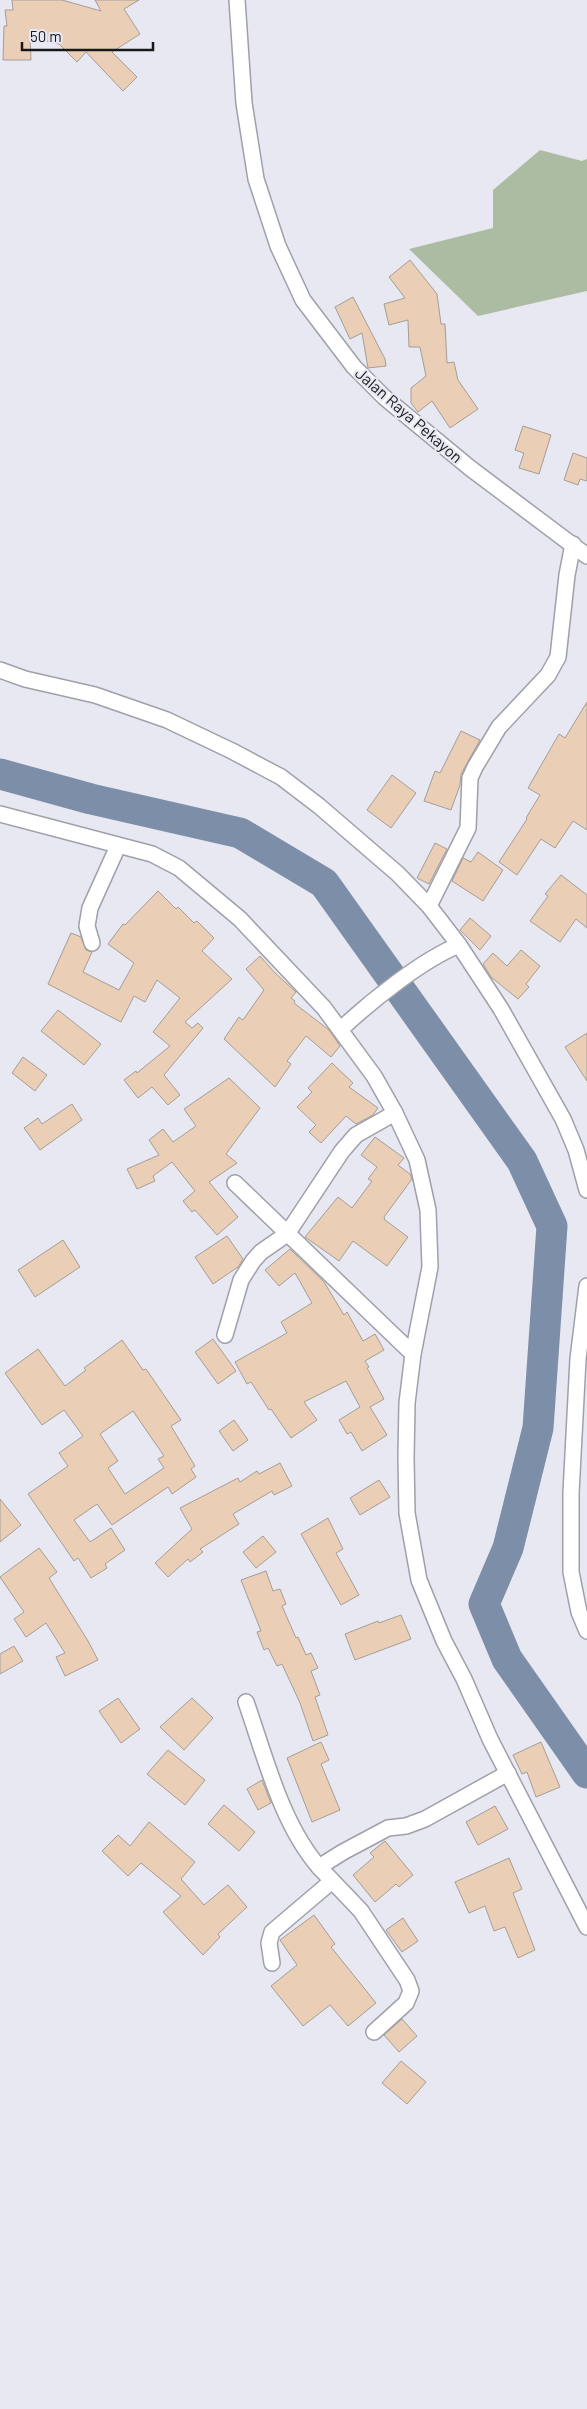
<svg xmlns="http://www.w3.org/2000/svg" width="587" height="2409" viewBox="0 0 587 2409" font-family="Barlow,sans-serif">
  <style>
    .green { fill: #acbca3 }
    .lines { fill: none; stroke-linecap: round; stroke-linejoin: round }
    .river { stroke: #7d8ea9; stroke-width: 31 }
    .building { fill: #eacfb6; stroke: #a59d96; fill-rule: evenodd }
    .street-casing { stroke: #9fa0a9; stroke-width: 18 }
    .street { stroke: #fff; stroke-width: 15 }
    .labels { text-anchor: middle; stroke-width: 4.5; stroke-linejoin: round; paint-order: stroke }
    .street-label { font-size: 16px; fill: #17181b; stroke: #e7e8f2 }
  </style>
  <rect width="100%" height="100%" fill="#e7e8f2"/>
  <polygon class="green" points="540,150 582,161 587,159 587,291 478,316 409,249 493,228 493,190"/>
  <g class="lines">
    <polyline class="river" points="0,774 91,799 240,833 324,883 522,1161 552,1226 538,1428 508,1548 484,1604 507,1659 587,1773"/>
  </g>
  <g class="building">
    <polygon points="12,0 62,0 101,11 95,0 139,0 124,9 140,34 112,52 137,77 123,91 86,52 77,62 59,44 30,37 31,60 3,60 4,26 7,26 5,10 13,10"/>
    <polygon points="410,260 437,294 441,324 445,324 447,363 454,362 458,380 478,409 450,428 432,401 418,412 411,403 411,388 426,376 420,347 409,347 408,320 389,325 384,304 405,298 389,277"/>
    <polygon points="353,297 385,359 386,366 368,368 362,333 350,339 335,307"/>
    <polygon points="523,426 551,435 539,474 519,468 524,453 515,450"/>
    <polygon points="573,453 587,458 587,481 580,479 578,485 564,480"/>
    <polygon points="587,702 587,830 573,821 555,848 541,839 517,875 499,862 527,819 526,818 540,795 528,788 559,734 565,738"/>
    <polygon points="461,731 480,740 461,774 460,785 451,810 424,801 435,771 440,773"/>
    <polygon points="392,775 416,793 391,828 367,810"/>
    <polygon points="435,843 447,849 429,884 417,878"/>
    <polygon points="478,852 503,870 483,901 452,881 463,858 471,862"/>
    <polygon points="561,875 587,895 587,928 576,919 560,942 530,921 548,896 545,894"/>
    <polygon points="158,891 176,909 178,907 194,923 197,921 214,938 202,951 232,979 185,1022 192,1028 198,1023 203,1028 164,1075 180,1095 168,1105 152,1087 138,1098 124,1080 136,1071 137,1073 170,1046 153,1032 180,998 157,980 145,1002 134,996 121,1022 48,984 71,933 81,937 86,950 92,952 83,972 119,990 134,963 108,944 123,924 125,925"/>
    <polygon points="470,918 491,936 480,950 460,930"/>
    <polygon points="521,950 540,966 526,984 529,987 518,999 491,977 483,964 493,953 507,966"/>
    <polygon points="260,956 275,973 296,992 291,998 295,1001 294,1003 329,1030 340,1046 331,1057 306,1036 287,1061 291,1064 275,1087 224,1039 239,1017 243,1020 264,990 246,969"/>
    <polygon points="58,1010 101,1044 84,1065 41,1031"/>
    <polygon points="587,1033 587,1081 565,1047"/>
    <polygon points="23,1057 47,1075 35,1091 12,1073"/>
    <polygon points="332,1063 353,1083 349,1087 378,1108 373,1115 356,1124 346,1116 321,1143 309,1132 316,1125 297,1107 312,1092 308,1088"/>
    <polygon points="229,1078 260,1108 226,1154 237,1163 209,1182 238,1217 217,1235 195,1210 192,1212 183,1201 195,1191 172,1162 153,1176 155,1181 137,1189 127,1169 159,1155 149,1140 163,1129 173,1142 196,1126 184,1109"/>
    <polygon points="72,1104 82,1120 40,1150 24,1128 38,1118 42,1124"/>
    <polygon points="375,1137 404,1158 398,1165 410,1174 412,1179 384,1217 385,1220 408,1237 387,1266 353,1241 339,1261 305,1237 338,1197 352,1208 372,1181 368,1179 377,1167 361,1155"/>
    <polygon points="227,1236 243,1259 238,1267 213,1284 195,1257"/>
    <polygon points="63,1240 80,1267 35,1297 18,1270"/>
    <polygon points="290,1249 324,1282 344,1315 347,1312 363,1341 375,1334 384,1350 365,1361 369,1367 367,1368 384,1399 370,1407 387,1435 362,1451 351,1432 347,1434 339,1420 360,1407 346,1381 304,1402 317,1420 291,1438 271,1409 269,1410 251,1382 247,1384 235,1362 287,1333 281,1322 312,1303 295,1273 279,1286 265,1270"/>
    <polygon points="213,1339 236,1371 218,1384 195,1352"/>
    <path d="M122,1340L143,1370L146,1369L181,1420L171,1426L195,1466L191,1469L196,1477L172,1494L168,1487L112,1525L97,1504L74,1520L90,1542L111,1528L125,1550L105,1564L107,1568L91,1578L78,1558L74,1561L28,1494L68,1466L59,1453L83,1436L64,1410L42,1425L5,1373L38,1349L65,1386L86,1370L84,1368ZM133,1411L164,1456L158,1459L164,1468L125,1494L108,1468L118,1461L100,1434Z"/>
    <polygon points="234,1420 248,1440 233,1451 219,1431"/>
    <polygon points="280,1463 292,1486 274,1495 272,1491 233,1514 239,1524 200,1549 203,1552 190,1562 188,1559 168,1577 155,1563 192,1529 180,1508 238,1478 240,1482 257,1471 259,1474"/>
    <polygon points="379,1480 390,1497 360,1515 350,1498"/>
    <polygon points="0,1499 21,1525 0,1542"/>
    <polygon points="328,1518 343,1549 336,1553 359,1595 341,1605 301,1534"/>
    <polygon points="263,1536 276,1552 256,1568 243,1552"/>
    <polygon points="39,1548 57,1572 49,1578 88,1641 98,1660 65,1676 56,1657 65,1653 46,1623 26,1637 14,1619 24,1612 0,1577"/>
    <polygon points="266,1571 273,1591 280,1589 286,1604 282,1606 296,1638 298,1637 306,1655 311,1653 318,1668 311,1671 320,1695 315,1697 328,1735 313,1741 300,1703 282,1664 277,1666 268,1648 264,1650 257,1632 261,1631 241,1580"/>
    <polygon points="401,1615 411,1639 355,1660 345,1634 378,1621 379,1623"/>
    <polygon points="14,1646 23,1661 0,1674 0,1654"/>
    <polygon points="118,1698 140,1729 121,1743 99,1711"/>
    <polygon points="192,1698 213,1718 184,1750 160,1727"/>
    <polygon points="321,1742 329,1760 321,1764 340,1810 312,1822 287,1758"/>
    <polygon points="541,1742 560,1787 536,1797 527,1772 522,1774 513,1755"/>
    <polygon points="168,1750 205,1780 185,1805 147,1774"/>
    <polygon points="262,1780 271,1803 258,1810 247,1789"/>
    <polygon points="224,1805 255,1832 239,1851 208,1824"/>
    <polygon points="495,1806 508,1829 478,1845 466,1822"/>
    <polygon points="149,1822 195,1862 181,1879 204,1905 228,1885 247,1907 218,1934 220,1937 203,1955 163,1912 181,1896 141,1863 128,1876 102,1851 118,1835 130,1846"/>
    <polygon points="385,1841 413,1875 399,1887 396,1884 375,1902 353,1875 374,1857 370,1853"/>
    <polygon points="509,1858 522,1889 513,1893 535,1950 518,1958 505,1927 494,1931 485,1906 469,1913 455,1882"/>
    <polygon points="314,1915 335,1944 331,1947 376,2003 348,2026 330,2005 303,2026 271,1986 297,1965 280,1940"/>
    <polygon points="403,1918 418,1941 402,1952 386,1930"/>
    <polygon points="402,2019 417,2036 399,2052 384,2035"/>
    <polygon points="401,2061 426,2082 407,2104 382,2083"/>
  </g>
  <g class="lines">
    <g class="street-casing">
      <g id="street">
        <polyline points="237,0 244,103 256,179 278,246 303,300 354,367 384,397 470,468 587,556"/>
        <polyline points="0,670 25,679 95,695 167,720 232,751 281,777 319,806 398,874 429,906 459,945 501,1009 563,1119 576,1150 587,1190"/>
        <polyline points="0,814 152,854 179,868 240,919 324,1008 374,1076 395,1113 417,1160 428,1210 430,1267 413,1354 407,1403 406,1458 407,1513 419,1580 444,1641 464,1679 490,1739 587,1927"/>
        <polyline points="429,906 468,828 470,778 475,767 499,727 548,675 558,657 567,575 573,544"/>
        <polyline points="92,943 87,926 90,908 118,846"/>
        <path d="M341,1029C371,1001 422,960 459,945"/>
        <polyline points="235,1183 413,1354"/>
        <polyline points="587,1286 578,1359 571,1493 571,1572 579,1612 587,1631"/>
        <polyline points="225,1335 241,1280 253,1261 261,1252 287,1234 342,1151 356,1135 395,1113"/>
        <path d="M246,1702C265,1756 281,1823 319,1867"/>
        <polyline points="272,1963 269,1943 272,1932 332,1881"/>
        <polyline points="374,2032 406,2003 411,1991 407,1980 361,1911 319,1867 343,1852 388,1828 406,1826 425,1819 508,1773"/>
      </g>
    </g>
    <use href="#street" class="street"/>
  </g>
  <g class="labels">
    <g class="street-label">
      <text transform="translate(409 415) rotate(41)" y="6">Jalan Raya Pekayon</text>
    </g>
  </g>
  <path d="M22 42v8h131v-8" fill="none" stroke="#17181b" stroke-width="2.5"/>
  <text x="30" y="42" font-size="15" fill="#17181b" stroke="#e7e8f2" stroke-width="4" paint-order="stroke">50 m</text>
</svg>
